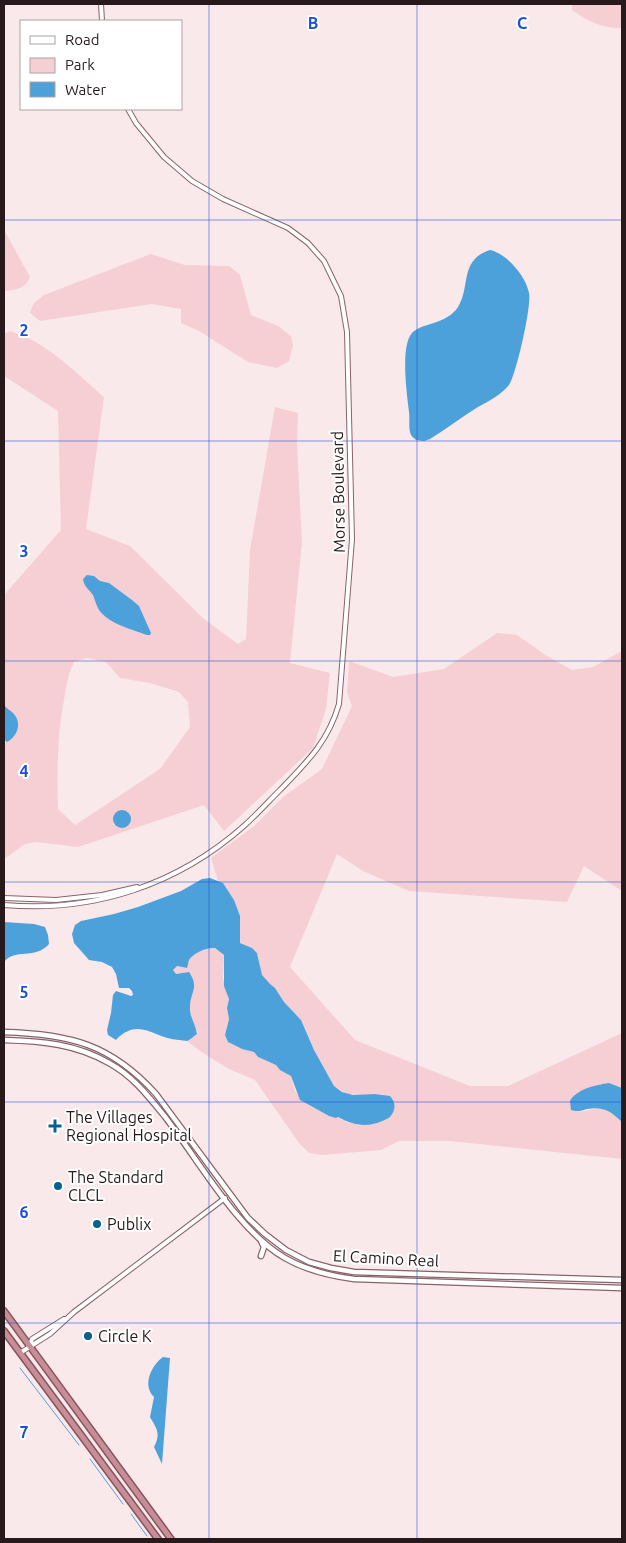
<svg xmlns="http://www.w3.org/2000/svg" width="626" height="1543" viewBox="0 0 626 1543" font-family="Ubuntu,sans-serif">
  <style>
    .green { fill: #f5cfd4; fill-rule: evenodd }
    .water { fill: #4da1db }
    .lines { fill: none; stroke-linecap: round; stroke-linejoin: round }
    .stream { stroke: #4da1db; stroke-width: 1 }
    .tertiary-casing { stroke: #886469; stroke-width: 6 }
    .secondary-casing { stroke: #886469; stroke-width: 7 }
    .trunk-casing { stroke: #87535b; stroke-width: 8 }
    .tertiary { stroke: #fff; stroke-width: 4 }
    .secondary { stroke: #fff; stroke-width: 4.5 }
    .trunk { stroke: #c88e97; stroke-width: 5 }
    .grid { fill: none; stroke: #1d4ed8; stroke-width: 1; stroke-opacity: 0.55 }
    .poi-dot { fill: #066091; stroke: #fff; stroke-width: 2 }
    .labels { text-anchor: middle; stroke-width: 4; stroke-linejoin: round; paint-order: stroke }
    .street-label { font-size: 16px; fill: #281a1c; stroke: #fff }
    .poi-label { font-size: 16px; fill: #281a1c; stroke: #fff; text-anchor: start }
    .grid-label { font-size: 16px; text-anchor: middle; font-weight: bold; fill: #1d4ed8; stroke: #fff; stroke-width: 4; stroke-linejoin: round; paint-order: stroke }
  </style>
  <rect width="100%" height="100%" fill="#fae9eb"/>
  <g class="green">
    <path d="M572,4H622V28C602,28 589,22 572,10Z"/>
    <path d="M4,230L30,277C25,289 16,290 4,291Z"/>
    <polygon points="151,254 185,265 229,266 240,275 251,315 278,326 291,336 293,346 289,361 277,368 248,362 199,331 181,323 181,309 152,304 40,321 30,313 33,304 44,295"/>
    <path d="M10,331C46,341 76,373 104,397L86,529L130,546L204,619L238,644L246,639L250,550L275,407L298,413L297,443L302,542L290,663L330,673L326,709L313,748L224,831L204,805L78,847L36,842L25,844L4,859V595L61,530L58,411L4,376V334ZM87,658L106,662L120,678L150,683L179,692L188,702L190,727L160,769L75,825L58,809C57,772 57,736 64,700C66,687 68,674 74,662Z"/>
    <path d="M497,633L517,635L547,656L572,670L593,667L622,651V891L584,866L567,902L409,891L363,871L337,854L290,967L355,1040L470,1086H508L622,1033V1088L609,1083L571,1110C595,1117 596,1095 622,1122V1159L450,1141H399L381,1150L322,1155L309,1153L299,1143L255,1080L229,1069L203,1053L187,1041L198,1033C194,1025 189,1014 189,1006C191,991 200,987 189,972L177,974L174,973L173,970L175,966L187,968C188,966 188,963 189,960C193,953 207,947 215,948L224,955L223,978L229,999L227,1008L229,1019L226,1030L230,1043L242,1049L254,1052L258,1057L276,1065L291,1076L295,1091L303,1102L329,1116L337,1117L348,1123L384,1094L358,1095L347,1094L334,1086L314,1050L301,1020L283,1002L275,988L270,985L262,975L260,970L258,955L252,948L240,943V916L234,900L223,883L218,881L211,858L254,826L283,797L322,769L352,706L347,693L349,661L393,677L444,669Z"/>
  </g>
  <g class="water">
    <path d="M490,250C506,253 526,276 529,293C532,305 516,375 509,385C501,395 489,401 478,407C462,417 446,429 430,439L424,441L416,440C414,438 413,438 411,435C408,428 410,419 409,412C407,395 400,346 412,333C423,322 446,325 458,307C471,286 459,260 490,250Z"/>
    <path d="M87,575L94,576L100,581L109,583L132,600L139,606L151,633L150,635H147C131,629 109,624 99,610C96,605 95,600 93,595C89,589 84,587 83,579Z"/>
    <path d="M4,705C7,709 10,710 13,713C23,723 17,737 7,742L4,739Z"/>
    <circle cx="122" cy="819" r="9"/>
    <path d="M210,878L223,883L234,900L240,916V943L252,948L257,953L262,975L270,984L275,988L284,1002L301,1020L314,1050L334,1086L342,1092L353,1095L375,1094L390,1096C396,1103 396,1109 390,1117C372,1128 356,1127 338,1117L336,1118L329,1116L300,1100L291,1076L280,1070L276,1065L258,1057L254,1052L242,1049L228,1042L225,1035L229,1019L227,1008L229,999L224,986V955L215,948C207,947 193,953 189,960C188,963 188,966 187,968L177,966L173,970L176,974L189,972C200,988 190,992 190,1007C189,1016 196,1025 197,1034C194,1036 190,1040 187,1041C186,1041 179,1040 179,1040C154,1039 139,1016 116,1040L108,1035L107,1030L111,1013L113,995L116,991L131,996L133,995L132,991L129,988H119L116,974L112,967L102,962L89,960L74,943L72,934L75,925L81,921L114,914L138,907L181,891L202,879Z"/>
    <path d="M4,922L34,924L45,927L48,935L49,944C35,960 15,948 4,962Z"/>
    <path d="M609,1083L622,1088V1122C611,1111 603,1106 587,1109C581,1111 577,1112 571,1110L570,1101C577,1089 595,1085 609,1083Z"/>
    <path d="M163,1357L170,1358L162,1464L154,1447C161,1434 157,1429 150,1417L154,1397C142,1385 151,1366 163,1357Z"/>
  </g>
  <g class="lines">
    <g class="stream">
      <polyline points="20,1368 79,1445"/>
      <polyline points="90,1459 123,1504"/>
      <polyline points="131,1514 147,1536"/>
    </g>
    <g class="tertiary-casing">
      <g id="tertiary">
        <polyline points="101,4 102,21"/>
        <polyline points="4,898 56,900 102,895 137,887"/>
        <path d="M4,905C93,913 178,885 245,825C257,814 268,802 280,790C307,762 328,742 339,704L352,539L347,332L341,296L324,261L308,243L288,228L223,199L192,181L164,157L136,123L128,109"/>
        <polyline points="30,1346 32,1339 64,1319"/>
        <polyline points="20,1353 50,1334 74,1312 225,1198"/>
      </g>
    </g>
    <g class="secondary-casing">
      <g id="secondary">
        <path d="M4,1032C70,1034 111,1044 156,1094L248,1218L265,1234L286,1250L309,1262L331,1268L354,1272L622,1280"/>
        <path d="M4,1040C42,1041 76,1044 109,1063C133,1076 149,1097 166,1118C199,1161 238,1231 285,1258C306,1270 331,1276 354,1279L622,1288"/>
        <polyline points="261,1256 264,1247 261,1241"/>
      </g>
    </g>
    <g class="trunk-casing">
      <g id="trunk">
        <polyline points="4,1311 171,1539"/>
        <polyline points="4,1331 158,1539"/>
      </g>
    </g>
    <use href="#tertiary" class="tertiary"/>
    <use href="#secondary" class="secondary"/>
    <use href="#trunk" class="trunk"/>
  </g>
  <path class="grid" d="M209,4V1539M417,4V1539M4,220H622M4,441H622M4,661H622M4,882H622M4,1102H622M4,1323H622"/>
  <g class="poi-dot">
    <path d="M52.5 1118.5h5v5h5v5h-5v5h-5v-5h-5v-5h5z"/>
    <circle cx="58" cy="1186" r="5"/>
    <circle cx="97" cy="1224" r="5"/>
    <circle cx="88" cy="1336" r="5"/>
  </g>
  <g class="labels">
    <g class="street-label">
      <text transform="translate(338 492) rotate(-91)" y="6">Morse Boulevard</text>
      <text transform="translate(386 1258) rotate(3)" y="6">El Camino Real</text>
    </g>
    <g class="poi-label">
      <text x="66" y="1123">The Villages<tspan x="66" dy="18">Regional Hospital</tspan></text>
      <text x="68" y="1183">The Standard<tspan x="68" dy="18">CLCL</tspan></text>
      <text x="107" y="1230">Publix</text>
      <text x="98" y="1342">Circle K</text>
    </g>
  </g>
  <g class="grid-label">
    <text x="313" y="29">B</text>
    <text x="522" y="29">C</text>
    <text x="24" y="336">2</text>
    <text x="24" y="557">3</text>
    <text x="24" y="777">4</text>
    <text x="24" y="998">5</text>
    <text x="24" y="1218">6</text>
    <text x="24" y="1438">7</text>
  </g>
  <rect width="626" height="1543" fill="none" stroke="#281a1c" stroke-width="10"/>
  <rect x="20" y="20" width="162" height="90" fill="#ffffff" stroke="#a9a3a4"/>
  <rect x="30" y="36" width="25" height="8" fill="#ffffff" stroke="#a9a3a4"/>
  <text x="65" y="45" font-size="15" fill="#281a1c">Road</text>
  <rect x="30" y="58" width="25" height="15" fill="#f5cfd4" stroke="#a9a3a4"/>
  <text x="65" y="70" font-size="15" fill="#281a1c">Park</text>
  <rect x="30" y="82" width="25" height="15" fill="#4da1db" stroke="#a9a3a4"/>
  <text x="65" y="95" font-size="15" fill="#281a1c">Water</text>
</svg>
